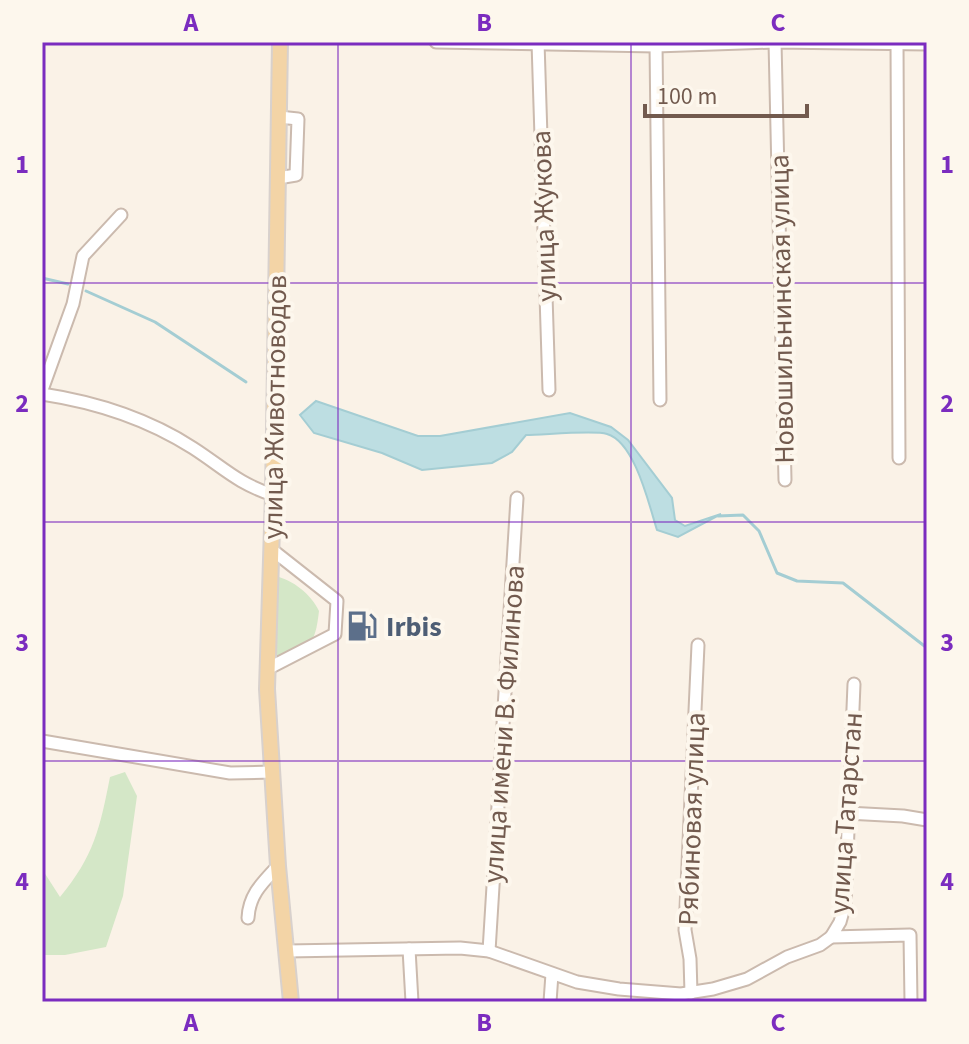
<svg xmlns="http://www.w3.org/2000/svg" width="969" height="1044" viewBox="0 0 969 1044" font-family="'Source Sans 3',sans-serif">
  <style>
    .green { fill: #d4e7c7 }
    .water { fill: #bddee2; stroke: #a4cdd3; stroke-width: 2 }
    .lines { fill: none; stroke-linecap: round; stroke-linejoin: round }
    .stream { stroke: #a4cdd3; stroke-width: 3 }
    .minor-casing { stroke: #cbbaae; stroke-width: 15 }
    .major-casing { stroke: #d8d1cd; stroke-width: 18 }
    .minor { stroke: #fff; stroke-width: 11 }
    .major { stroke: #f3d4a6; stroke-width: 14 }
    .grid { fill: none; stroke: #7b2cbf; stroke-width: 2; stroke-opacity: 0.55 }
    .labels { text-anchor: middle; stroke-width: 8; stroke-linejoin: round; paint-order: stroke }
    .street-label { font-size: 28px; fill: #725a4e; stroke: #fdf7ed }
    .service-label { font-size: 28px; font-weight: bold; fill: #4e5e75; stroke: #fdf7ed; text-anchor: start }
    .neatline { fill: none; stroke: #7b2cbf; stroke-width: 3 }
    .grid-label { font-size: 26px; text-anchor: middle; font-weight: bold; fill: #7b2cbf }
  </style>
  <rect width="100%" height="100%" fill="#faf2e7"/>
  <g class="green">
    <path d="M275,576C293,580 311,594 319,611C315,647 310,646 278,659L273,654Z"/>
    <path d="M125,772L137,796L123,896L106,947L65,955H42V869L60,897C94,856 100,828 110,777Z"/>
  </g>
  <path class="water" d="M316,401L418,436H440L570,413L611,427L628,440L672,498L675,520L685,526L721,514L678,537L657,530C649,505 635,442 607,434C594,430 543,435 526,435L512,452L492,463L422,470L382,453L314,433L300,415Z"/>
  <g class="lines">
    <g class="stream">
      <polyline points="42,278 68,284"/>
      <polyline points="86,291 155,322 246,382"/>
      <polyline points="718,516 743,515 759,531 777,573 797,581 843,583 927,648"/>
    </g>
    <g class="minor-casing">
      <g id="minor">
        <polyline points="436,42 656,46 775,42 927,44"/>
        <polyline points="538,42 549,390"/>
        <polyline points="775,42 785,480"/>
        <polyline points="897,42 899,458"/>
        <polyline points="656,43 660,400"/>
        <polyline points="278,178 296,175 298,119 279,117"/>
        <polyline points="42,390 73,304 83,256 121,215"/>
        <path d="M42,394C95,402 148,419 193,448C224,468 237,483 273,495"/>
        <polyline points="267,669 335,634 337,601 271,549"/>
        <polyline points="854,684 845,904 840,922 831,937 910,935 911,1002"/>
        <polyline points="42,741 230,773 272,772"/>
        <polyline points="847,813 903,816 927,820"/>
        <path d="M248,918C249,895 262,883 278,866"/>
        <polyline points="409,949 412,1002"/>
        <polyline points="287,951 460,948 489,951 577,982 619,989 681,994 713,989 747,979 787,957 820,945 831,937"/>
        <polyline points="489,951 517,498"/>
        <polyline points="691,993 690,959 685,930 698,645"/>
        <polyline points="550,1002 552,974"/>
      </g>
    </g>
    <g class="major-casing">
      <polyline id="major" points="280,42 273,495 267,689 278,866 291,1002"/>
    </g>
    <use href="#minor" class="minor"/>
    <use href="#major" class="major"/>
  </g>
  <path class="grid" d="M338,42V1002M631,42V1002M42,283H927M42,522H927M42,761H927"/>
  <defs>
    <g id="fuel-bare" transform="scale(2.4)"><path d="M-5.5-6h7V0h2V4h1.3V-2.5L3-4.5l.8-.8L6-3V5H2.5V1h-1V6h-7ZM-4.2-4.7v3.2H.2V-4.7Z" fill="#5c6f8a" stroke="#fdf7ed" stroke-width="2.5" paint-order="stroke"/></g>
  </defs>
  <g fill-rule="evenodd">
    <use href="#fuel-bare" x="362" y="626"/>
  </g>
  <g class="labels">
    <g class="street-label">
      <text transform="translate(543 216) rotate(-92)" y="10">улица Жукова</text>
      <text transform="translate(781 309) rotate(-91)" y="10">Новошильнинская улица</text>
      <text transform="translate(274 407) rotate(-89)" y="10">улица Животноводов</text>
      <text transform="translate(503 724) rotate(-86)" y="10">улица имени В. Филинова</text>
      <text transform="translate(845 813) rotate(-86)" y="10">улица Татарстан</text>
      <text transform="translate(691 819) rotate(-88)" y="10">Рябиновая улица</text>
    </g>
    <g class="service-label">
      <text x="386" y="636">Irbis</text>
    </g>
  </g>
  <rect width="969" height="1044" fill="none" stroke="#fdf7ed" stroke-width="88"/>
  <path d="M645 104v12h162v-12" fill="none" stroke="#725a4e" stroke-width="4"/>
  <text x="657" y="104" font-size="24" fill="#725a4e" stroke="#fdf7ed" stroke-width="6" paint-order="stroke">100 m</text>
  <rect x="44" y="44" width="881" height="956" class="neatline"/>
  <g class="grid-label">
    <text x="191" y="31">A</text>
    <text x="484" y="31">B</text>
    <text x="778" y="31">C</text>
    <text x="22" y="173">1</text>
    <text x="947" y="173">1</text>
    <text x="22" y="412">2</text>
    <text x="947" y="412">2</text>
    <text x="22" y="651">3</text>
    <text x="947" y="651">3</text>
    <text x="22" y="890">4</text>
    <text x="947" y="890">4</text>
    <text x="191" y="1031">A</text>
    <text x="484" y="1031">B</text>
    <text x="778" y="1031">C</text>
  </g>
</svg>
